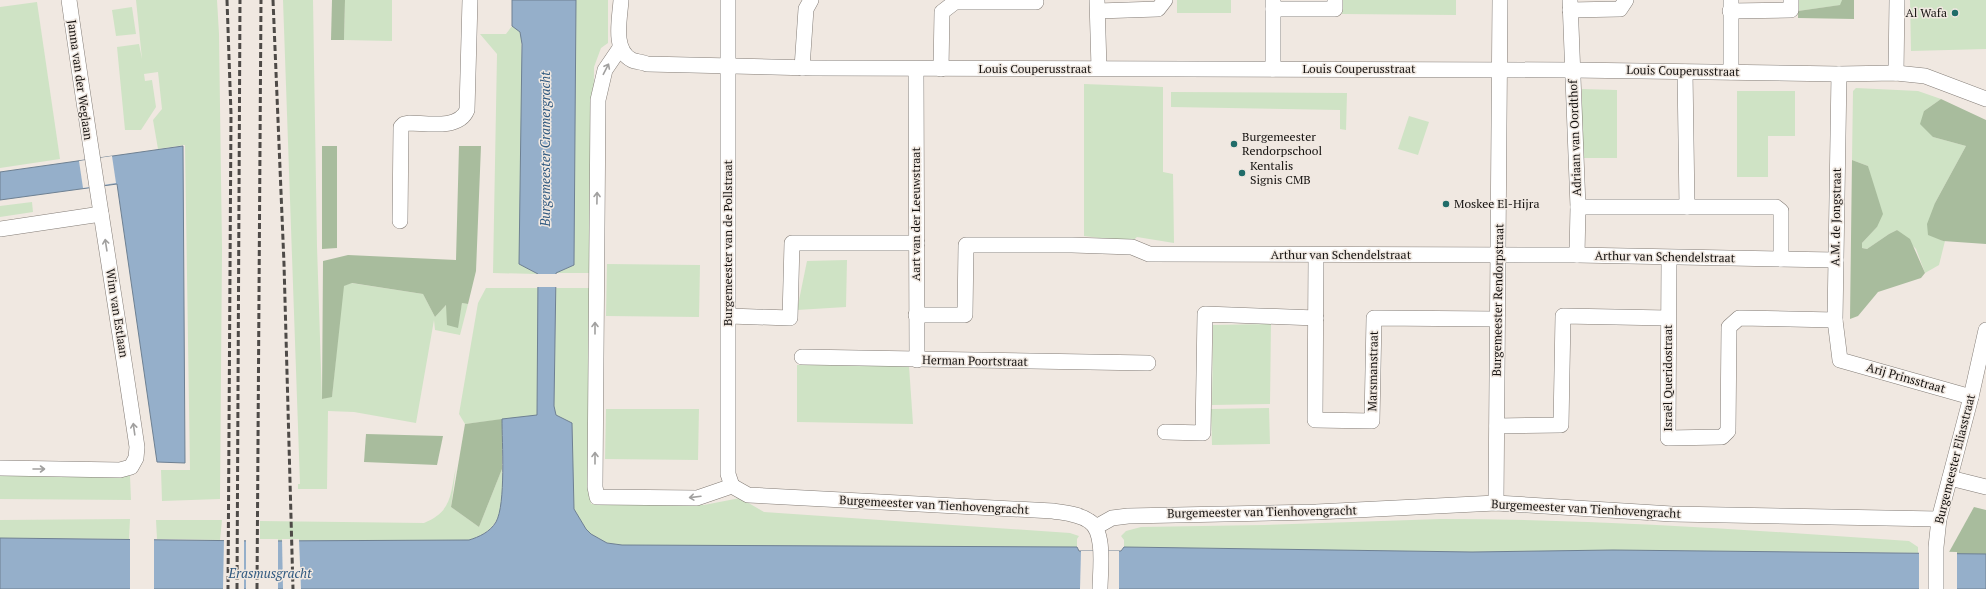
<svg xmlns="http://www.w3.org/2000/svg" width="1986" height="589" viewBox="0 0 1986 589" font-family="'PT Serif',serif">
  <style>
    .green { fill: #cfe3c5 }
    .forest { fill: #a8bc9d }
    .water { fill: #95afca; stroke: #6e8092 }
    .pier { fill: #f0e8e1 }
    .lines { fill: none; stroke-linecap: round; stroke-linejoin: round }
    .street-casing { stroke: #837c76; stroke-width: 16 }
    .street { stroke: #fff; stroke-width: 15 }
    .rail { stroke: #4e4a47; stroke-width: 3; stroke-dasharray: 6 3; stroke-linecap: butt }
    .oneway { stroke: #a1a09f }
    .poi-dot { fill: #206c69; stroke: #f0e8e1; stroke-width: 1.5 }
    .labels { text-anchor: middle; stroke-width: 3; stroke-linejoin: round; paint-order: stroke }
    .poi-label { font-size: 12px; fill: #14110f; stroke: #f0e8e1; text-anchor: start }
    .street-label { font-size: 12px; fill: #14110f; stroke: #f0e8e1 }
    .water-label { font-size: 13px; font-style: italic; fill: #2f587f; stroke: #f0e8e1 }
  </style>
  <rect width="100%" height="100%" fill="#f0e8e1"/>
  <g class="green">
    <polygon points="136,0 217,0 219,34 222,249 220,499 162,501 161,470 190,470 185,145 158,149 153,120 162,109 158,72 144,74 145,81 152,80 156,107 141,130 125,130 117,47 139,44 142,59"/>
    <polygon points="283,0 313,0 317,246 322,399 332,396 343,286 351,283 423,294 435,317 447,304 457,328 462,303 468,304 460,335 435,330 434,320 416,423 354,412 328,411 327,489 298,489 298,484 300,484"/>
    <polygon points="345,0 392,0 392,41 344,40"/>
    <polygon points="576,0 608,0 608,43 601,48 594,67 592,273 556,273 574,265"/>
    <rect x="1177" y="0" width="54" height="13"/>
    <polygon points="1343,0 1456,0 1456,15 1342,14"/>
    <polygon points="1799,0 1842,0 1841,5 1798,11"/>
    <polygon points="1910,0 1986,0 1986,49 1911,51"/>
    <polygon points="37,2 60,159 0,168 0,7"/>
    <polygon points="132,7 136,34 116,36 112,10"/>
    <polygon points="512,26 520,32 521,36 528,269 538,274 493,273 497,54 480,34 506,34"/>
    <polygon points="1084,84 1163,87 1163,172 1173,174 1174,243 1137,237 1131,242 1084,236"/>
    <polygon points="1856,88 1918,91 1941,99 1924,111 1933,137 1966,146 1935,203 1942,241 1945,241 1939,265 1925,273 1916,249 1897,230 1889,234 1867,249 1862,248 1862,243 1877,227 1868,166 1852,160 1853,91"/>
    <polygon points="1582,89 1617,90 1617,158 1582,158"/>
    <polygon points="1737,91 1795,91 1795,136 1768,136 1768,177 1737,177"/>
    <polygon points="1171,92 1347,93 1346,130 1340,129 1340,110 1171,107"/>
    <polygon points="1409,116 1429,122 1418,155 1398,149"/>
    <polygon points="32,202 33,212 0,217 0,206"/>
    <polygon points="847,260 846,307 797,310 807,261"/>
    <polygon points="607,264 700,265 699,317 606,316"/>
    <polygon points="486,288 538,288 537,415 465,424 459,414 478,303"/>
    <polygon points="556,288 592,288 591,504 704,505 740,498 764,512 1070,533 1079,536 1077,539 1077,547 622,545 607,543 591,534 586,529 574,509 572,423 556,415 554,406"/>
    <polygon points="1271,324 1270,404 1212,405 1213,325"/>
    <polygon points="797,365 909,366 913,424 797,422"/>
    <polygon points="1269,408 1270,444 1212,445 1211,409"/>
    <polygon points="606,409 699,409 698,460 605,459"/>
    <path d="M456,467L451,507L479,527L502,469C502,502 507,528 469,540L260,541V521L424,523C453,511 450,494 456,467Z"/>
    <polygon points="0,474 130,476 131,500 0,499"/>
    <polygon points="130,519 129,539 0,538 0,520"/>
    <path d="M1441,519C1597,519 1753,530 1909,541L1918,547V553L1613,550L1472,552L1124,547V540L1121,536L1126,531L1141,527L1264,525Z"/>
    <polygon points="156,520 222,520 220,540 157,539"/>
  </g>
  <g class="forest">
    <polygon points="332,0 345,0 344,40 331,40"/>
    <polygon points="1842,0 1854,0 1854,19 1798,18 1798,11 1840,5"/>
    <polygon points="1941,99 1986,120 1986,244 1943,241 1928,235 1927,224 1935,203 1966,146 1933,137 1920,124 1924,111"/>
    <polygon points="322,146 337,146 337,248 322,249"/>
    <polygon points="459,146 481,146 476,271 468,304 462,303 458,328 447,325 446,305 435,317 423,294 352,283 344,286 332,397 322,399 323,261 348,255 456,260"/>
    <polygon points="1852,160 1868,166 1883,214 1877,227 1862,243 1862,248 1867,249 1889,234 1897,230 1910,239 1925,273 1921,278 1878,292 1858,316 1850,319"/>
    <polygon points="502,419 502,469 479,527 451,507 465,424"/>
    <polygon points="366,434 443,436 437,465 364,462"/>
    <polygon points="1974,507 1986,510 1986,554 1948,554"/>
  </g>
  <g class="water">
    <path d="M512,0H576L574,265L556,273L554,406L556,415L572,423L574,509L586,529L591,534L607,543L622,545L1077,547L1079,551H1121L1124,547L1472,552L1613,550L1986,554V589H0V538L260,541L469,540C479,537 490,532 496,522C506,504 502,442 502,419L537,415L538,274L519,264L522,44L520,32L512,26Z"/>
    <polygon points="183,146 185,463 157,462 117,184 0,200 0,172"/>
  </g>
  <g class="pier">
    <polygon points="112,156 116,183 83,188 79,161"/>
    <polygon points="534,274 557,274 557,287 536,287 536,275"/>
    <polygon points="224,538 244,539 244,589 223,589"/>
    <rect x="130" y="539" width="24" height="50"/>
    <rect x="246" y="539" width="32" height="50"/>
    <polygon points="282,539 299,539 301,589 283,589"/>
    <polygon points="1081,551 1119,551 1119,589 1080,589"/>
    <polygon points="1919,551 1957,552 1957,589 1919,589"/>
  </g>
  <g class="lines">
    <g class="street-casing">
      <g id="street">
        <path d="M621,0C620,18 612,50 632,60C636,62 643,62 647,64L812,68L1572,70L1839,74L1896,73L1925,76L1986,99"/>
        <polyline points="728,0 728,474 732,486"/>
        <polyline points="1097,0 1099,68"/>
        <polyline points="1273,0 1273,69"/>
        <polyline points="1570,0 1578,207 1577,255"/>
        <polyline points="1731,0 1731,72"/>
        <polyline points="1273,9 1335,9 1335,0"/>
        <polyline points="1570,10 1620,9 1626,0"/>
        <polyline points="1098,11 1158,9 1165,0"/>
        <polyline points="1730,11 1791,10 1791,0"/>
        <polyline points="620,48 605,70 598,100 595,487 597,497 697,498 732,486"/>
        <polyline points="802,68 806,9 811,0"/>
        <polyline points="916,69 917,360"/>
        <polyline points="941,69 942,12 955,2 1036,2"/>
        <polyline points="1685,72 1687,207"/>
        <polyline points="1896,73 1897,0"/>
        <polyline points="1839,74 1835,320 1840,360 1971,397"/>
        <polyline points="1578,207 1776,207 1781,211 1781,259"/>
        <path d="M400,221L401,127L404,124L409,123C426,123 459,130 467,110L470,0"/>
        <polyline points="0,229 101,214"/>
        <polyline points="1316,255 1315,420 1372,421 1374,318 1497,319"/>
        <polyline points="1669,258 1668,438 1722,437 1728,431 1729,327 1739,318 1835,320"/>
        <polyline points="916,315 965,315 966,245 1072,245 1132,247 1149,254 1577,255 1836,260"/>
        <polyline points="729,316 790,318 792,243 917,243"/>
        <polyline points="802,357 1148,363"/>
        <polyline points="1497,426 1561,425 1563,316 1668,318"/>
        <polyline points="1165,432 1203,433 1205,314 1316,318"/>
        <path d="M0,468L120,470L131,467L136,458L137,447C115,298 90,149 69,0"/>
        <polyline points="1950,478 1986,487"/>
        <path d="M732,486L748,495L1053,511C1065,513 1079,514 1089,521C1106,531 1100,572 1100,589"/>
        <polyline points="1496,503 1500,0"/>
        <polyline points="1096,527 1112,518 1128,516 1316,512 1496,503 1672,514 1939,519"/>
        <polyline points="1936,589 1936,547 1939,519 1971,397 1986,330"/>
      </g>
    </g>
    <use href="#street" class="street"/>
    <g class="rail">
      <polyline points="227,0 231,114 228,589"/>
      <polyline points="273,0 284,264 293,589"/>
      <polyline points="237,589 240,0"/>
      <polyline points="257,589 261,0"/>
    </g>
  </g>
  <defs><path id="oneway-shaft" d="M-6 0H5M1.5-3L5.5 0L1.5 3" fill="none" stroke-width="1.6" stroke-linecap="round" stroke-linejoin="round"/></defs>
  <g class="oneway">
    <use href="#oneway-shaft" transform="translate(606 69) rotate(-63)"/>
    <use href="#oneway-shaft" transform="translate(597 198) rotate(-89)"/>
    <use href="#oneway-shaft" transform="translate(106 245) rotate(-99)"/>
    <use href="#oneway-shaft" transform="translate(595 328) rotate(-90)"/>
    <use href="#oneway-shaft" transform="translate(134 429) rotate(-98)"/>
    <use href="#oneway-shaft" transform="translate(595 458) rotate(-90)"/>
    <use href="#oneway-shaft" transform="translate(39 469)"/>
    <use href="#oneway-shaft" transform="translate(695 497) rotate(173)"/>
  </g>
  <g class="poi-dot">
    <circle cx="1955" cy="13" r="4"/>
    <circle cx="1234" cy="144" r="4"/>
    <circle cx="1242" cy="173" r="4"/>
    <circle cx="1446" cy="204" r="4"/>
  </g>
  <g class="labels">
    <g class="poi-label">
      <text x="1947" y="17" text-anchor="end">Al Wafa</text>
      <text x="1242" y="141">Burgemeester<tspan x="1242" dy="14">Rendorpschool</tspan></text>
      <text x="1250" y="170">Kentalis<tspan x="1250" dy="14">Signis CMB</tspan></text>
      <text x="1454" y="208">Moskee El-Hijra</text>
    </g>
    <g class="street-label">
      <text x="1035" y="73">Louis Couperusstraat</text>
      <text x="1359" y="73">Louis Couperusstraat</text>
      <text transform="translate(1683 71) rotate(1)" y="4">Louis Couperusstraat</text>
      <text transform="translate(80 80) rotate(82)" y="4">Janna van der Weglaan</text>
      <text transform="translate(1575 138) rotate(-92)" y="4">Adriaan van Oordthof</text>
      <text transform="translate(916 214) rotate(-90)" y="4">Aart van der Leeuwstraat</text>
      <text transform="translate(1836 217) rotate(-89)" y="4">A.M. de Jongstraat</text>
      <text transform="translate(728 243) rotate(-90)" y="4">Burgemeester van de Pollstraat</text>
      <text x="1341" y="259">Arthur van Schendelstraat</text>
      <text transform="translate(1665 257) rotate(1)" y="4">Arthur van Schendelstraat</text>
      <text transform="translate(1498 300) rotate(-89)" y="4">Burgemeester Rendorpstraat</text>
      <text transform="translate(117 313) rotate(81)" y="4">Wim van Estlaan</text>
      <text transform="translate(975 361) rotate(1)" y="4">Herman Poortstraat</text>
      <text transform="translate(1373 371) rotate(-89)" y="4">Marsmanstraat</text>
      <text transform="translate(1668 378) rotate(-90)" y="4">Israël Queridostraat</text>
      <text transform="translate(1906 378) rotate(16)" y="4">Arij Prinsstraat</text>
      <text transform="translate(1955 459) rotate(-76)" y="4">Burgemeester Eliasstraat</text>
      <text transform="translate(934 505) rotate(3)" y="4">Burgemeester van Tienhovengracht</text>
      <text transform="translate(1586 509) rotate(3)" y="4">Burgemeester van Tienhovengracht</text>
      <text transform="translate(1262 512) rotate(-1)" y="4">Burgemeester van Tienhovengracht</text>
    </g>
    <g class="water-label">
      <text transform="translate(545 149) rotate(-90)" y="5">Burgemeester Cramergracht</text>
      <text x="270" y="578">Erasmusgracht</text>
    </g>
  </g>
</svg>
